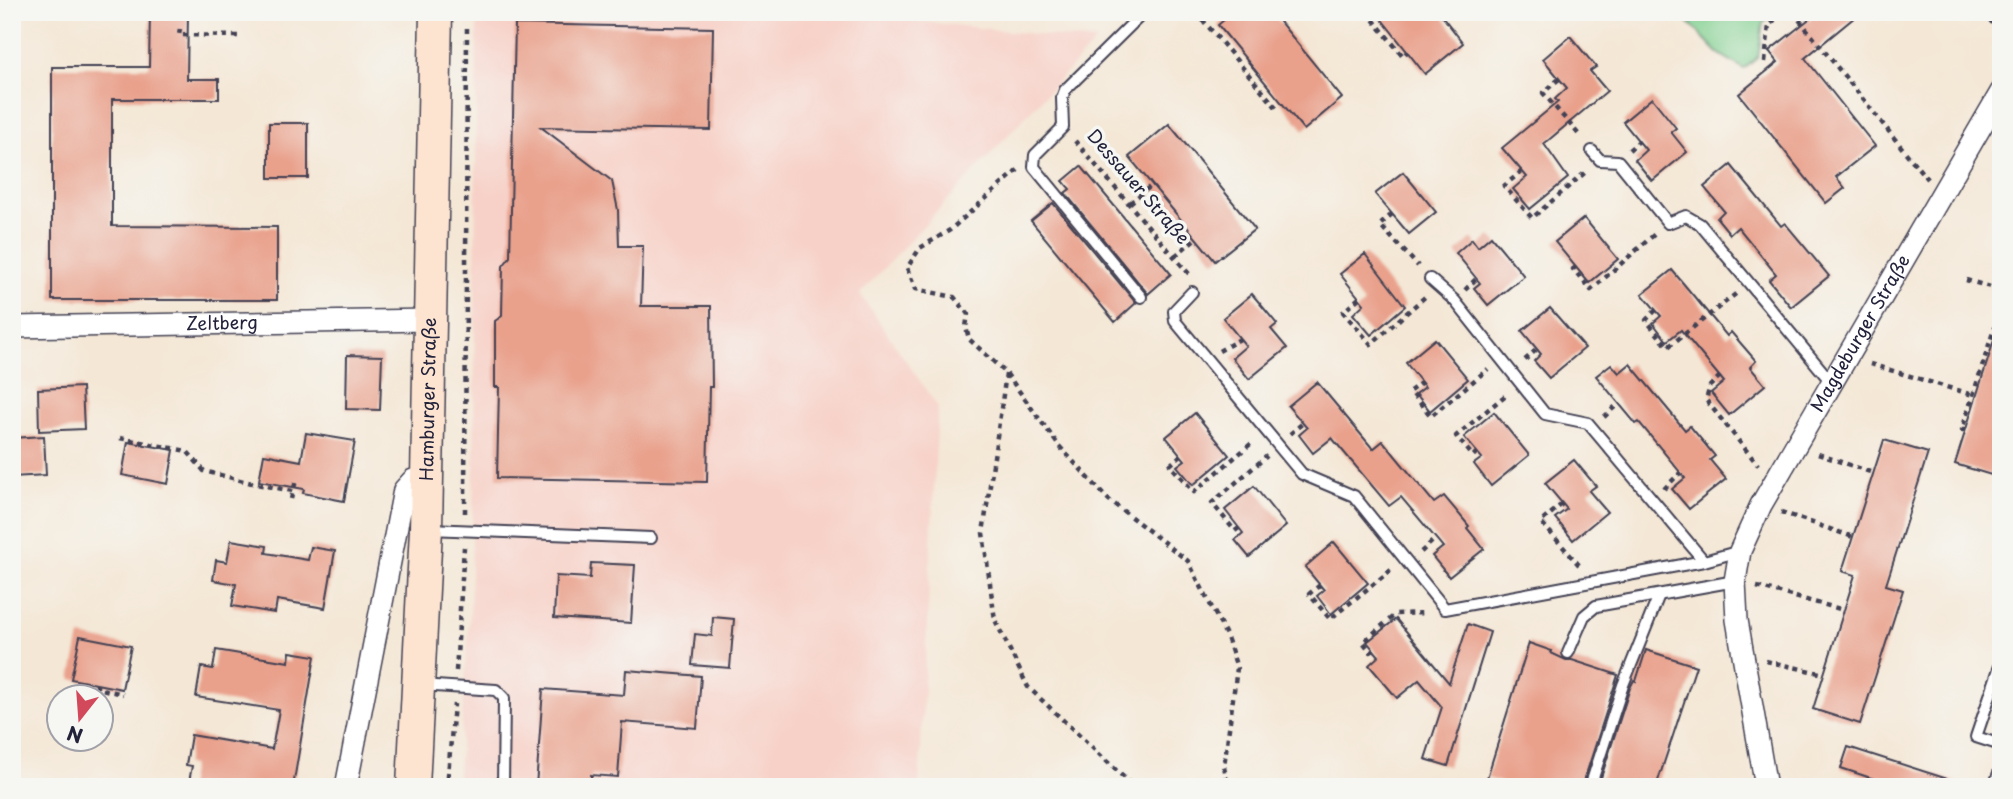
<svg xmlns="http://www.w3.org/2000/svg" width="2013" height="799" viewBox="0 0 2013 799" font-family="'Playpen Sans',sans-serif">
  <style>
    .built { fill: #f7d1c8 }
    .green { fill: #80cf8e; stroke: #517864; stroke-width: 2 }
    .building { fill: #e9a18c }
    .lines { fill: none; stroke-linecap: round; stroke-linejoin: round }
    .lane-casing { stroke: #424052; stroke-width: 14 }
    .street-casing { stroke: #424052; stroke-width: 24 }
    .secondary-casing { stroke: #424052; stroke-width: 35 }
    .path { stroke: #424052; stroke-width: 4.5; stroke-dasharray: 5 5; stroke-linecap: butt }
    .lane { stroke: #fff; stroke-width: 10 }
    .street { stroke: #fff; stroke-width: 21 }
    .secondary { stroke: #fde4d1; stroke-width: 32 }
    .labels { text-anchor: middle; stroke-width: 7; stroke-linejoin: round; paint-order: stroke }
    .street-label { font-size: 18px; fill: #22223b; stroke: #f6f6f2 }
  </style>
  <rect width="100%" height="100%" fill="#f6f6f2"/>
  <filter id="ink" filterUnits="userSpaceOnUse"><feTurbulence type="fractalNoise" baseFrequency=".0143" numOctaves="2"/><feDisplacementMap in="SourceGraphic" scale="14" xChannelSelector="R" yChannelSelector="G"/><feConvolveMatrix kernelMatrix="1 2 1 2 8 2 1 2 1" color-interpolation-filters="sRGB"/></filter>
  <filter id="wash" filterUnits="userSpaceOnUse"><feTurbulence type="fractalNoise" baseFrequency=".00686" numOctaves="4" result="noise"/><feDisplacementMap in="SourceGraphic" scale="28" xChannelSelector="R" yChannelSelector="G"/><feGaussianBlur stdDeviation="1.57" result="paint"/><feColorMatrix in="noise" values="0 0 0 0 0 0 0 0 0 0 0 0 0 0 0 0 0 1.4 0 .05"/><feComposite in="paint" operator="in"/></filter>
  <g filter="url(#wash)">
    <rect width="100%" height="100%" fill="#f4e7d5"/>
    <polygon class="built" points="477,12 838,12 1096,41 860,294 938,407 919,787 457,787 470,612 474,464"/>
    <polygon class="green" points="1679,12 1776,12 1763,23 1758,57 1744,69 1718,53"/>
    <g id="blocks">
      <g class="building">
        <polygon points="150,12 188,12 187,79 219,79 219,99 112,99 112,226 277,227 277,300 52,300 52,67 149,67"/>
        <polygon points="1233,12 1272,12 1342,98 1304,130 1218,25"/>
        <polygon points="1376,12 1439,12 1463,43 1425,74"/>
        <polygon points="1818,12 1861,12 1805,58 1875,146 1836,177 1845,188 1826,203 1739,94 1778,62 1769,51"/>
        <polygon points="515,24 713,28 711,130 541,127 612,181 618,210 619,246 643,246 641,306 711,306 712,387 709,387 707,482 497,478 499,387 495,387 495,321 502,316 503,266 510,257"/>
        <polygon points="1570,36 1596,67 1590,71 1607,91 1544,144 1568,178 1530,209 1513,189 1527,177 1502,148 1558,102 1555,99 1567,88 1543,59"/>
        <polygon points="1652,98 1676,128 1671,132 1687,152 1652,181 1635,160 1646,150 1623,122"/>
        <rect x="269" y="123" width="39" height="55"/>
        <polygon points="1169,124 1255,229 1215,261 1129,157"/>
        <polygon points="1731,165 1781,226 1785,223 1829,276 1791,307 1769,280 1776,274 1738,227 1730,234 1717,218 1724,211 1704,187"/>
        <polygon points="1081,166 1171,274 1148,294 1065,193 1070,189 1063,181"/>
        <polygon points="1403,172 1436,212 1409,234 1375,194"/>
        <polygon points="1053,203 1136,303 1115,322 1031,221"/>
        <polygon points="1584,218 1618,259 1589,283 1555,242"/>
        <polygon points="1491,236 1524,276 1488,305 1474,288 1480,283 1456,253 1472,239 1478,247"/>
        <polygon points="1365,254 1405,306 1371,335 1353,314 1364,304 1340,274"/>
        <polygon points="1672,270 1727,336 1731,332 1756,361 1750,367 1765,385 1729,415 1711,393 1724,382 1681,330 1667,341 1653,323 1661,316 1642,294"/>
        <polygon points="1252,294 1277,324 1271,329 1287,348 1249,379 1232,358 1246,346 1223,318"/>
        <polygon points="1550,308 1585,348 1549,378 1534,361 1541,354 1522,331"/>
        <polygon points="1996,334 2001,335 2001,478 1955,464"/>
        <polygon points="1435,339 1468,379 1430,411 1416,394 1425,387 1406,363"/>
        <polygon points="347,355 382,356 380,410 346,409"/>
        <polygon points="1611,364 1619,373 1630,364 1685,430 1690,426 1715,456 1710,460 1726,479 1689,509 1672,489 1685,478 1639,422 1636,424 1596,376"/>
        <polygon points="1317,382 1373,449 1383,441 1434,503 1444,496 1469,526 1467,528 1484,549 1449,577 1432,556 1443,547 1401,497 1389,506 1332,438 1313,453 1299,435 1307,428 1288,406"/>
        <polygon points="82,387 84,429 39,431 38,389"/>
        <polygon points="1494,412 1529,455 1491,486 1474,464 1482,458 1464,437"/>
        <polygon points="1195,413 1229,455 1193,485 1177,466 1185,460 1166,437"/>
        <polygon points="306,433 355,441 344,501 303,493 304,489 259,481 264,454 301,461"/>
        <polygon points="44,436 46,475 12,477 12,438"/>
        <polygon points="1884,440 1928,453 1886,585 1903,590 1860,724 1813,709 1855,575 1842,571"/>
        <polygon points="128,442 174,450 168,484 122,475"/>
        <polygon points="1574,460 1596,486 1589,491 1607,512 1573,540 1555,518 1567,509 1545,483"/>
        <polygon points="1254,486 1286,526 1249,557 1235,540 1243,533 1225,510"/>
        <polygon points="231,540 267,546 266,553 308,560 311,547 335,551 325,608 277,600 275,613 232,606 236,584 213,580 216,560 227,562"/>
        <polygon points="1334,542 1368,583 1331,614 1317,596 1324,590 1305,567"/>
        <polygon points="591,563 635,565 631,623 554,618 556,576 590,578"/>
        <polygon points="713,617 734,619 730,668 692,665 695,634 712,636"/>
        <polygon points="1396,619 1449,683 1468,624 1490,632 1448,766 1425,759 1442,707 1419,680 1397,698 1369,665 1379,656 1367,642"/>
        <polygon points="80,636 131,646 122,689 71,679"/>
        <polygon points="1529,643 1552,651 1551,653 1566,660 1572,660 1618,675 1582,787 1514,787 1487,778"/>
        <polygon points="216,650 289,662 290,652 315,656 293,787 188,787 192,766 186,765 191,735 272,749 279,710 196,697 201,667 213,669"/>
        <polygon points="1646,650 1696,666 1656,787 1598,787 1630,688 1634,680 1636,681"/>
        <polygon points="626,670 701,676 697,728 622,722 618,777 591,775 591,787 536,787 543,689 624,695"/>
        <polygon points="1848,747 1957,782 1957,787 1898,787 1841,768"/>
      </g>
    </g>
  </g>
  <g filter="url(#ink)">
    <use href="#blocks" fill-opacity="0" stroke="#424052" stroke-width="2"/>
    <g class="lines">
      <g class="lane-casing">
        <g id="lane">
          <polyline points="1592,151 1600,160 1618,161 1668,223 1686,216 1700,224 1832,383"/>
          <polyline points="1430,279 1455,301 1545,414 1588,423 1704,561"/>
          <polyline points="1192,292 1174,311 1175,321 1302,474 1354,496 1445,609 1704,561 1740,551"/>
          <polyline points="1141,297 1034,167 1035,155 1063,127 1062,98 1065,90 1144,12"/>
          <polyline points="429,529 651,538"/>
          <polyline points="1568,653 1584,616 1596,606 1735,581"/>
          <polyline points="2001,663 1976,737 2001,745"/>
          <polyline points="420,685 496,690 504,698 503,787"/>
          <polyline points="1590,787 1623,685 1659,595"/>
          <polyline points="1994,787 2001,767"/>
        </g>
      </g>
      <g class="street-casing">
        <g id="street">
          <path id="s1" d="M12,327L430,320"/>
          <polyline points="346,787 404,490 413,480 427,477"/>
          <path id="s2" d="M1766,787L1737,620L1735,581L1740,551L1761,505L2001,92"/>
        </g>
      </g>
      <g class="secondary-casing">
        <g id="secondary">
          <path id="s3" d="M413,787L426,529L436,12"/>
        </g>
      </g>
      <g class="path">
        <polyline points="1196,12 1275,106 1280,101"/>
        <polyline points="1367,12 1403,56 1407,52"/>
        <polyline points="1793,12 1927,179"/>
        <polyline points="1983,12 2001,33"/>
        <polyline points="992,15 992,12"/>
        <polyline points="180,29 179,35 239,36"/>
        <polyline points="1765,62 1769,25 1784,12"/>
        <polyline points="1559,79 1543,93 1581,137"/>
        <polyline points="1075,141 1190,275"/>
        <polyline points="1629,150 1639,141"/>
        <polyline points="1018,170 950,230 920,248 907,268 916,289 954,297 968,314 966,327 969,339 1006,373 1059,446 1109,500 1188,561 1227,637 1237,668 1224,766 1228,787"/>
        <polyline points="1522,171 1504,186 1532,218 1587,171"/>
        <polyline points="1130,203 1152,185"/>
        <polyline points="1392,214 1380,225 1418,266"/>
        <polyline points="1175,256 1196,238"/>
        <polyline points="1576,267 1573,269 1591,290 1656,233"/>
        <polyline points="1966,280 2001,290"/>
        <polyline points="1465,290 1477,278"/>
        <polyline points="1359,298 1343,312 1371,344 1426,296"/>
        <polyline points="1656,310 1646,320 1668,347 1737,293"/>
        <polyline points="1219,351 1240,339"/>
        <polyline points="1525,360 1537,349"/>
        <polyline points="1870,364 1973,395"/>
        <polyline points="1006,374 983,533 995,620 1028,687 1134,787"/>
        <polyline points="1720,376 1710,386 1706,400 1758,465"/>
        <polyline points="1422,382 1410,391 1431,416 1488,369"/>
        <polyline points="1604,417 1619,403"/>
        <polyline points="1966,430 1962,430 1994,329 2001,321"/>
        <polyline points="1290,434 1303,423"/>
        <polyline points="120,438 187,451 204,471 256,484 293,491 297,478"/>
        <polyline points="1477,452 1473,456 1456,436 1507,394"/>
        <polyline points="1818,454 1873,473"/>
        <polyline points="1181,455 1170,465 1194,492 1253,442"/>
        <polyline points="1664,489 1681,472"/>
        <polyline points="291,499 293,491"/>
        <polyline points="1562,504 1541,522 1580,566"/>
        <polyline points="1781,512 1853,537"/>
        <polyline points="465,513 467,25"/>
        <polyline points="1239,528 1235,531 1212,503 1267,456"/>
        <polyline points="1421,552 1436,538"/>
        <polyline points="1320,585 1309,594 1330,619 1391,570"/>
        <polyline points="1757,587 1844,610"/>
        <polyline points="1374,650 1371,652 1363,642 1396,614 1426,613"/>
        <polyline points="1766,661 1824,674"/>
        <polyline points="456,671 464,547"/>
        <polyline points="97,684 97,688 123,694"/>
        <polyline points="447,787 454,704"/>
      </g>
      <use href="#lane" class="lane"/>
      <use href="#street" class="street"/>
      <use href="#secondary" class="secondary"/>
    </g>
  </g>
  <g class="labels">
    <g class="street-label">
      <text transform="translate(1138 187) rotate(49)" y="6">Dessauer Straße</text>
      <text dy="6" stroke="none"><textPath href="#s1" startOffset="210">Zeltberg</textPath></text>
      <text dy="6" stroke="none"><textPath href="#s2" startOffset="488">Magdeburger Straße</textPath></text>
      <text dy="6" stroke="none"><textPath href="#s3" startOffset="388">Hamburger Straße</textPath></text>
    </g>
  </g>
  <rect width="2013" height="799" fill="none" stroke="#f6f6f2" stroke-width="42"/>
  <g transform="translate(80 718) rotate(197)"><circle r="33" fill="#f6f6f2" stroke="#a1a1a9" stroke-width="2"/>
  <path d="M0-5L12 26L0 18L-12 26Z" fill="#d1495b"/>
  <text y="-10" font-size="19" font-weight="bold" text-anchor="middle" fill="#22223b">N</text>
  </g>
</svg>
